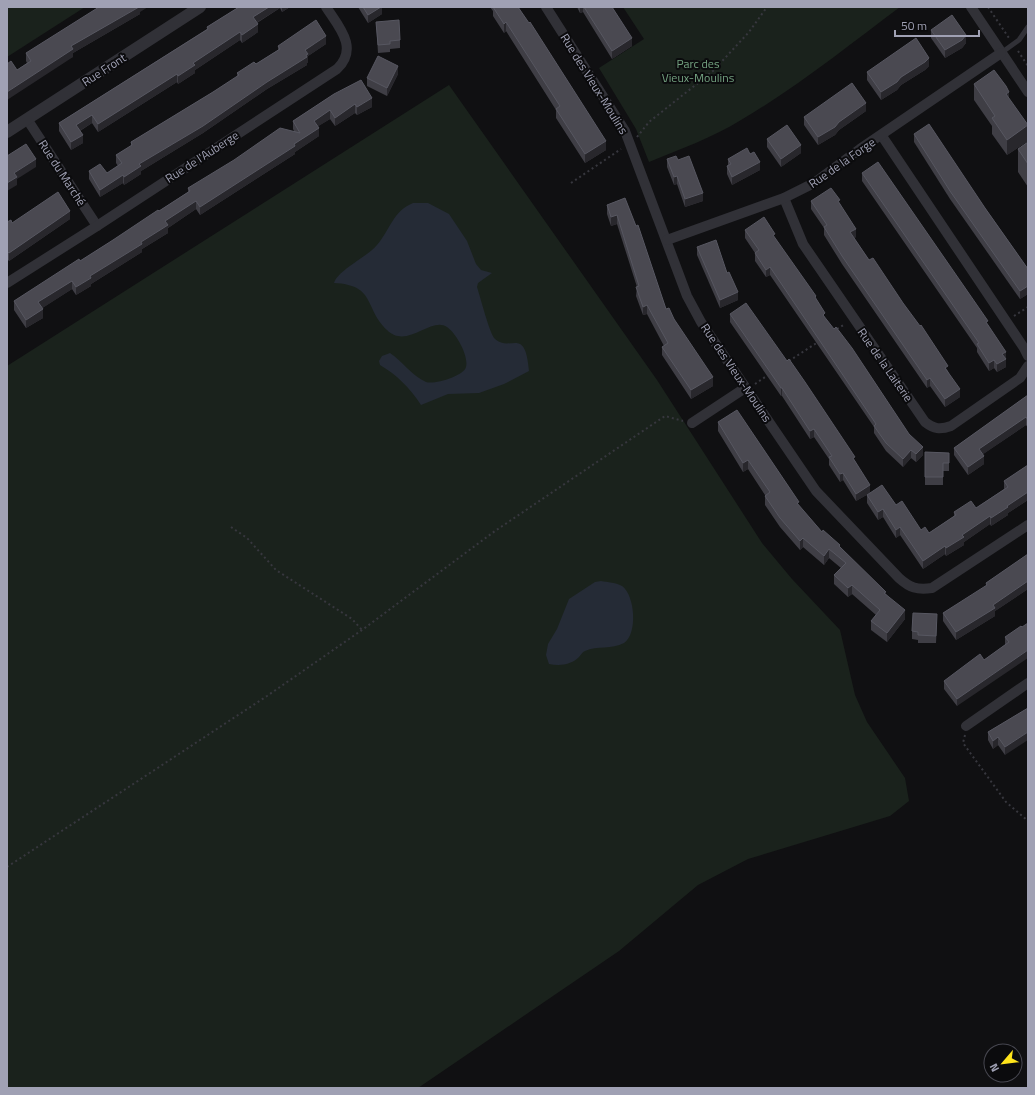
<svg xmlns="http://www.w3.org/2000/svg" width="1035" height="1095" viewBox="0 0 1035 1095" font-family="'Titillium Web',sans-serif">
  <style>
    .green { fill: #1a221c }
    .water { fill: #252b36 }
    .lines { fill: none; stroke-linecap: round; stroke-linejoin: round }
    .path { stroke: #37373e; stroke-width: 2; stroke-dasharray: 2 3; stroke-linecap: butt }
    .service { stroke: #313137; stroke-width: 5 }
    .minor { stroke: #313137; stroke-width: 10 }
    .tertiary { stroke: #313137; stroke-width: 12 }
    .wall { fill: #3f3e45 }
    .shaded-wall { fill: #28272c }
    .building { fill: #4a4951; stroke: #575761 }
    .labels { text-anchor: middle; stroke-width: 4; stroke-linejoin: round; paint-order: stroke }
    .park-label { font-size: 12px; fill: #74a281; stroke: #0b0b0d }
    .street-label { font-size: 12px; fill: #a0a1b4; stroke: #0b0b0d }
  </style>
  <rect width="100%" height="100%" fill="#101012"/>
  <g class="green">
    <polygon points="7,7 85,7 7,57"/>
    <path d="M623,7H900C848,46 797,87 741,120C712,138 680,149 649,162L636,129L599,68L644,39Z"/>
    <polygon points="449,85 657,380 762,543 792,579 840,630 855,695 867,722 905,778 909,801 890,816 748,859 698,885 619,951 418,1088 7,1088 7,366"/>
  </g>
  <g class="water">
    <path d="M413,203H428L449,214L467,241L476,264L481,270L492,273L478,283L477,287C480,296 490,335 495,339C511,353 525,325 529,371L504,384L479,393L448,394L421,405C410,388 397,375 380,365L379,361L382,356L390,353C402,361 412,376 426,382C434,385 464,376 466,367C469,356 456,333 447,327C431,316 407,350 387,330C364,308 376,285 334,283C338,270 367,257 377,245C390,230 393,211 413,203Z"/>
    <path d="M601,581C607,582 617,583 622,586C635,595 638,634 624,643C612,650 597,645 585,651C582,652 581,655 579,657C571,665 560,666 549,664L546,655L548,644L557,629L569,599L595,582Z"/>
  </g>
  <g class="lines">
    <g class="path">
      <polyline points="988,7 1009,38"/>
      <polyline points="1018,51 1028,66"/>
      <polyline points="637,137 649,122 713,71 749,32 767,7"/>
      <polyline points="571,183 621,149"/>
      <polyline points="1014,316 1028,307"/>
      <polyline points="837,329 845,324"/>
      <polyline points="789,361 818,342"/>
      <polyline points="755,384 768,375"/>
      <polyline points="231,527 247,538 276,570 352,619 362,630"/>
      <polyline points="965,735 963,743 1006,802 1028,821"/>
      <polyline points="7,867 267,696 362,630 495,531 665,416 683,421"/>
    </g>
    <polyline class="service" points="1001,53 1019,40 1028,27"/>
    <g class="minor">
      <path d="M546,7L625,131L687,296L701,322L816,491L899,578C910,588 917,590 932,588L1028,525"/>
      <polyline points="971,7 1028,92"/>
      <polyline points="27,119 97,226"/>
      <polyline points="882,136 1024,348 1028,356"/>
      <path d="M784,198L803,244L925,422C934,429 940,430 951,426L1020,378L1028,366"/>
      <polyline points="667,240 784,198 814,183 860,149 1001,53"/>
      <path d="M7,283L97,226L337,69C359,48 339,27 326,7"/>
      <polyline points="692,423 745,388"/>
      <polyline points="966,726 1028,683"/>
    </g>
    <polyline class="tertiary" points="7,132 200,7"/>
  </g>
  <g class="wall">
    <polygon points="239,7 290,7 282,12 280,8 257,23 258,32 242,43 240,40 195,70 195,73 178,84 177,82 98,132 92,123 80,131 83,143 71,150 59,131 59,123 207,29 207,27"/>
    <polygon points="358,7 382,7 382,14 368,23"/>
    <polygon points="490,7 518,7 606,150 585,163 556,118 556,110 506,31 504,33 493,16 493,11"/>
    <polygon points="577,7 612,7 632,46 612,59 583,12 580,13"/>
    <polygon points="140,12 140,14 73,53 73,57 17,70 27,63 26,61 26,53"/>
    <polygon points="376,22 400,40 400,48 390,49 390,52 378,53"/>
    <polygon points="931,30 966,43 962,48 945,58 931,38"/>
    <polygon points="326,44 308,56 308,62 307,63 307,65 267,89 203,133 141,171 141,174 124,185 123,183 100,197 89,179 89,171 107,173 118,166 116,163 116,155 131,146 131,142 213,92 237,77 237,73 256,64 278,50 278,46"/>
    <polygon points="929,66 925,70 901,85 897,90 881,100 867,80 867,72"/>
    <polygon points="398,74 387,96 367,86 367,78"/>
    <polygon points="974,84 1009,99 1028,141 1007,155 992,134 992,126 974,100"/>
    <polygon points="334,94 372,107 357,115 355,113 335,126 330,119 318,126 319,136 295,152 295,154 200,215 196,209 168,228 168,233 142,249 142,252 91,284 91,286 76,295 72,289 42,308 43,318 26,328 14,310 14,301 80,261 159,211 188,192 188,188 294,131 293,129 293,121"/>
    <polygon points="866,111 839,130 835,135 818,145 804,125 804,117"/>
    <polygon points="914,134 985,208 1028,269 1028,294 1020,299 950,199 914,142"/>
    <polygon points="767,139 801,153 781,167 767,147"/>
    <polygon points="1028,142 1028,187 1018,172 1018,149"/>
    <polygon points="750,154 760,170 732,185 727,174 727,166 728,166 728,159"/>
    <polygon points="667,159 678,160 703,201 685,207 677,184 674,185 667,167"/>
    <polygon points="862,173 988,325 1006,360 1006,367 997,372 994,368 989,371 977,352 977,348 862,181"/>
    <polygon points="625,198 666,309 674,319 713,386 691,399 662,355 662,347 664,346 647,314 643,315 636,296 637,287 617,224 611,226 607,214 607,205"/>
    <polygon points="811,201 840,204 856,237 854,238 869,260 948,371 960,397 945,407 930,386 927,388 842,264 824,235 824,228 811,209"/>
    <polygon points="70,219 9,261 8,260 7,261 12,223"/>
    <polygon points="745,230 775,238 816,299 825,318 923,455 916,462 911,458 903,467 886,451 874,433 874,427 770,275 766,277 755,261 755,253 745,238"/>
    <polygon points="697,247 727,273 738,300 720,308 697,255"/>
    <polygon points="730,314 855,461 870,493 856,501 843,480 840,482 829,465 829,459 814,437 810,439 782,396 781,396 730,322"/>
    <polygon points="1028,395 1028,428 1026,425 983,454 984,464 968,475 954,455 954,448"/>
    <polygon points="718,422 799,506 822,532 840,547 886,594 905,619 887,642 871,630 871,621 876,615 852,594 848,597 834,584 834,575 841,568 829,558 824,565 803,547 800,550 780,527 765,505 765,495 748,469 743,472 718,431"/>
    <polygon points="925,452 949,453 949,471 943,471 943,485 925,485"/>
    <polygon points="1028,465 1028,500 1008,513 1008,515 991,526 990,524 964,542 964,545 946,556 945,554 923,569 900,535 896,538 883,517 878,520 867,503 867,495 896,505 921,530 929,533 954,516 954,512 976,508 1004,489 1004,481"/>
    <polygon points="1028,554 1028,589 995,611 995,616 956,640 943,621 943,613 986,587 986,583"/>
    <polygon points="937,622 936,643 918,643 918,640 912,639 912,631"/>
    <polygon points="1022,627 957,706 944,689 944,681 984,660 1005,645 1005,637"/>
    <polygon points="1028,708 1005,755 998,745 993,749 988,740 988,732"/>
  </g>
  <g class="shaded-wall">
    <polygon points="139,7 148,7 140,12 140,14 73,53 73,57 7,100 7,92 71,46"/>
    <polygon points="269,7 280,7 280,8 253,25 253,17"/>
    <polygon points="282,7 290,7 282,12"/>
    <polygon points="381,7 382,7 382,14 368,23 368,15"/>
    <polygon points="580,7 583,7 583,12 580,13"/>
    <polygon points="506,22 506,31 504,33 504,24"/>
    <polygon points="258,24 258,32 242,43 242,35"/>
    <polygon points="240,32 240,40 195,70 195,73 178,84 178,76 193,63"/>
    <polygon points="966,35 966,43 962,48 945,58 945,50"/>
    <polygon points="326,36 326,44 308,56 308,62 307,63 307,65 267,89 203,133 141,171 141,174 124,185 124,177 139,164"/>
    <polygon points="632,38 632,46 612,59 612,51"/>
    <polygon points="929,58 929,66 925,70 901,85 897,90 881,100 881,92"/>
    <polygon points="398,66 398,74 387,96 387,88"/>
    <polygon points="177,74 177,82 98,132 98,124"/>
    <polygon points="1009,92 1009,108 1006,94"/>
    <polygon points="372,98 372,107 357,115 357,107"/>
    <polygon points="866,103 866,111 839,130 835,135 818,145 818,137"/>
    <polygon points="355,104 355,113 335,126 335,118"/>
    <polygon points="330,110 330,119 314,129 314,121"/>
    <polygon points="92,115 92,123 76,133 76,125"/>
    <polygon points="1028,125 1028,141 1007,155 1007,140"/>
    <polygon points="319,128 319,136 295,152 295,154 200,215 200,207"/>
    <polygon points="83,135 83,143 71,150 71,142"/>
    <polygon points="606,141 606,150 585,163 585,154"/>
    <polygon points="801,145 801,153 781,167 781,159"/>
    <polygon points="36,159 36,167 17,179 17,185 7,191 7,183 14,173"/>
    <polygon points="760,162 760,170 732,185 732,177"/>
    <polygon points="123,175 123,183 100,197 100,190"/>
    <polygon points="677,176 677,184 674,185 674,177"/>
    <polygon points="703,193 703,201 685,207 685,199"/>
    <polygon points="196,201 196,209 168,228 168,233 142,249 142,252 91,284 91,286 76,295 76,287 90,276 141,242 165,221"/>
    <polygon points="70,211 70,219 9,261 9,253"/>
    <polygon points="617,215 617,224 611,226 611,217"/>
    <polygon points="856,229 856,237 850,240 850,232"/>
    <polygon points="8,252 8,260 7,261 7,253"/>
    <polygon points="770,267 770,275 766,277 766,270"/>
    <polygon points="72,281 72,289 38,311 38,302"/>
    <polygon points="1028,286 1028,294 1020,299 1020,291"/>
    <polygon points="738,292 738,300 720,308 720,300"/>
    <polygon points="647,305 647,314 643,315 643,307"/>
    <polygon points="43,309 43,318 26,328 26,320"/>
    <polygon points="1006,352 1006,367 997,372 997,364 1002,354"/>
    <polygon points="994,360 994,368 989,371 989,363"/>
    <polygon points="713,377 713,386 691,399 691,390"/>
    <polygon points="930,378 930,386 927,388 927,380"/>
    <rect x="781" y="388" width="1" height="8"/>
    <polygon points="960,389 960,397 945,407 945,399"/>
    <polygon points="1026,417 1026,425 979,457 979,449"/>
    <polygon points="814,429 814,437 810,439 810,431"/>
    <polygon points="923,447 923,455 916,462 916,454"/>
    <polygon points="911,450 911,458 903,467 903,459"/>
    <polygon points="984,456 984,464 968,475 968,467"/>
    <polygon points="748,460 748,469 743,472 743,463"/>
    <polygon points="843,473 843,480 840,482 840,474"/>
    <polygon points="870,485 870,493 856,501 856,494"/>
    <polygon points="1028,492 1028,500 1008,513 1008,515 991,526 991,518 1007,506"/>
    <polygon points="883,509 883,517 878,520 878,512"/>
    <polygon points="990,516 990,524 964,542 964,545 946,556 946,548 962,535"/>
    <polygon points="900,527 900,535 896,538 896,530"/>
    <polygon points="803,538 803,547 800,550 800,541"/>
    <polygon points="945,546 945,554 923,569 923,561"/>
    <polygon points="829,549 829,558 824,565 824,556"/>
    <polygon points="1028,581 1028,589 995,611 995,616 956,640 956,632 993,605"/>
    <polygon points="852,585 852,594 848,597 848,588"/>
    <polygon points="905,610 905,619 887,642 887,633"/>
    <polygon points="1028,650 1028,658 957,706 957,699"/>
    <polygon points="1028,732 1028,740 1005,755 1005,747"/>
    <polygon points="998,737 998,745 993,749 993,741"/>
  </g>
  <g class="building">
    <polygon points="99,7 139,7 71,46 73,49 7,92 7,64 11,61 17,70 31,61 26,53"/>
    <polygon points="239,7 269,7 253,17 258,24 242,35 240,32 193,63 195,65 178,76 177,74 98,124 92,115 76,125 83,135 71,142 59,123 208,29 207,27"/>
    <polygon points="363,7 381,7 368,15"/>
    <polygon points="493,7 518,7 529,23 530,22 606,141 585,154 556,109 560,106 506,22 504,24"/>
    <polygon points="584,7 612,7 632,38 612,51"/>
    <polygon points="952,15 966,35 962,40 945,50 931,30"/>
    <polygon points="316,20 326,36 305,50 308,54 306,55 307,57 267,82 203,126 139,164 141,166 124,177 123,175 100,190 89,171 100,164 107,173 122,163 116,155 132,145 131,142 213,92 239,75 237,73 254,62 256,64 280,49 278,46"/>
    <polygon points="399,20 400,40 390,41 390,44 378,45 376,22"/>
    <polygon points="916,38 929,58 925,62 901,77 897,82 881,92 867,72"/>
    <polygon points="378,56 398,66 387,88 367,78"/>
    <polygon points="994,70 1006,86 1009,92 1006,94 1028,125 1007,140 992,118 995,116 974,84"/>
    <polygon points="361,80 372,98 357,107 355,104 335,118 330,110 314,121 319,128 294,144 295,146 200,207 196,201 165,221 168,225 141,242 142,244 90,276 91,278 76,287 72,281 38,302 43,309 26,320 14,301 79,259 80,261 113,240 158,210 159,211 190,191 188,188 234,160 280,128 300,133 293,121 334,94"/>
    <polygon points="852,83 866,103 839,122 835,127 818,137 804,117"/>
    <polygon points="929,124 985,208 1028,269 1028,286 1020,291 950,191 914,134"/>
    <polygon points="787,125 801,145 781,159 767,139"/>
    <polygon points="1028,142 1028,164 1018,149"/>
    <polygon points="26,144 36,159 14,173 17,177 7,183 7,156"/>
    <polygon points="747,148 750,154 754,152 760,162 732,177 727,166 731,164 728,159"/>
    <polygon points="676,156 678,160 689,156 703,193 685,199 677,176 674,177 667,159"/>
    <polygon points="878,162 988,321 986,322 1006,352 1002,354 1006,359 997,364 994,360 989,363 977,344 979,343 862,173"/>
    <polygon points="831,188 840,200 838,201 856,229 850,232 869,260 873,258 903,303 920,326 921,325 948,366 945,368 960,389 945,399 930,378 927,380 842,256 824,227 827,225 811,201"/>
    <polygon points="58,192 70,211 9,253 8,252 7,253 7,222 11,220 12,223"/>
    <polygon points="625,198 636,226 638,225 666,309 669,308 674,319 713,377 691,390 662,347 668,343 647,305 643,307 636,287 639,286 617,215 611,217 607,205"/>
    <polygon points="764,217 775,234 773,235 816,296 815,297 825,313 823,315 834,329 836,327 852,348 909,434 923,447 916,454 911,450 903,459 886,443 874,426 876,424 770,267 766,270 755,253 759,250 745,230"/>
    <polygon points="716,240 727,273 729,272 738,292 720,300 697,247"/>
    <polygon points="746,303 787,361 789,359 805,382 855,457 853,458 870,485 856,494 843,473 840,474 829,457 832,456 814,429 810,431 782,388 781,388 730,314"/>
    <polygon points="1028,395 1028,420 1026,417 979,449 984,456 968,467 954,448"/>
    <polygon points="737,410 799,502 797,503 822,532 823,530 840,545 839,546 886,592 884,593 905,610 887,633 871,621 880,610 852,585 848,588 834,575 846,563 829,549 824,556 803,538 800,541 780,518 765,496 770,492 748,460 743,463 718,422"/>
    <polygon points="925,452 949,453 949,463 943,463 943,477 925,477"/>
    <polygon points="1028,465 1028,492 1007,506 1008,507 991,518 990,516 962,535 964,537 946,548 945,546 923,561 900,527 896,530 883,509 878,512 867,495 882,485 896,505 902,501 921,530 925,527 929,533 956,515 954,512 971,501 976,508 1008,487 1004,481"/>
    <polygon points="1028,554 1028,581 993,605 995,608 956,632 943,613 987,585 986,583"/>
    <polygon points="913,613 937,614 936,636 918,635 918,632 912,631"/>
    <polygon points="1028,623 1028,650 957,699 944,681 980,654 984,660 1009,642 1005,637 1021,626 1022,627"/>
    <polygon points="1028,708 1028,732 1005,747 998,737 993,741 988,732"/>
  </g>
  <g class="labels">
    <g class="park-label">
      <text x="698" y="68">Parc des<tspan x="698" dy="14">Vieux-Moulins</tspan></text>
    </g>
    <g class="street-label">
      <text transform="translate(104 70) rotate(-33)" y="4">Rue Front</text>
      <text transform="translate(594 84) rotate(58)" y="4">Rue des Vieux-Moulins</text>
      <text transform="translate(202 157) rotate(-33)" y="4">Rue de l'Auberge</text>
      <text transform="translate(842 163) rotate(-35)" y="4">Rue de la Forge</text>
      <text transform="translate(62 173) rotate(57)" y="4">Rue du Marché</text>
      <text transform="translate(885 365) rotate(55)" y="4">Rue de la Laiterie</text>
      <text transform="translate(736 373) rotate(56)" y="4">Rue des Vieux-Moulins</text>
    </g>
  </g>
  <rect width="1035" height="1095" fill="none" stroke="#a0a1b4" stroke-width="16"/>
  <g transform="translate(1003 1063) rotate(242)"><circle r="19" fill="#0b0b0d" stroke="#474750"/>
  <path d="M0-3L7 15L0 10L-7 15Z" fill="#ffe41b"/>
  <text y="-6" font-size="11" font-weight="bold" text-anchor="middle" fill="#a0a1b4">N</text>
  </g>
  <path d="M895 30v6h84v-6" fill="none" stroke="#a0a1b4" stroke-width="2"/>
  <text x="901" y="30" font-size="12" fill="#a0a1b4" stroke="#0b0b0d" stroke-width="3" paint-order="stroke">50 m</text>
</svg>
